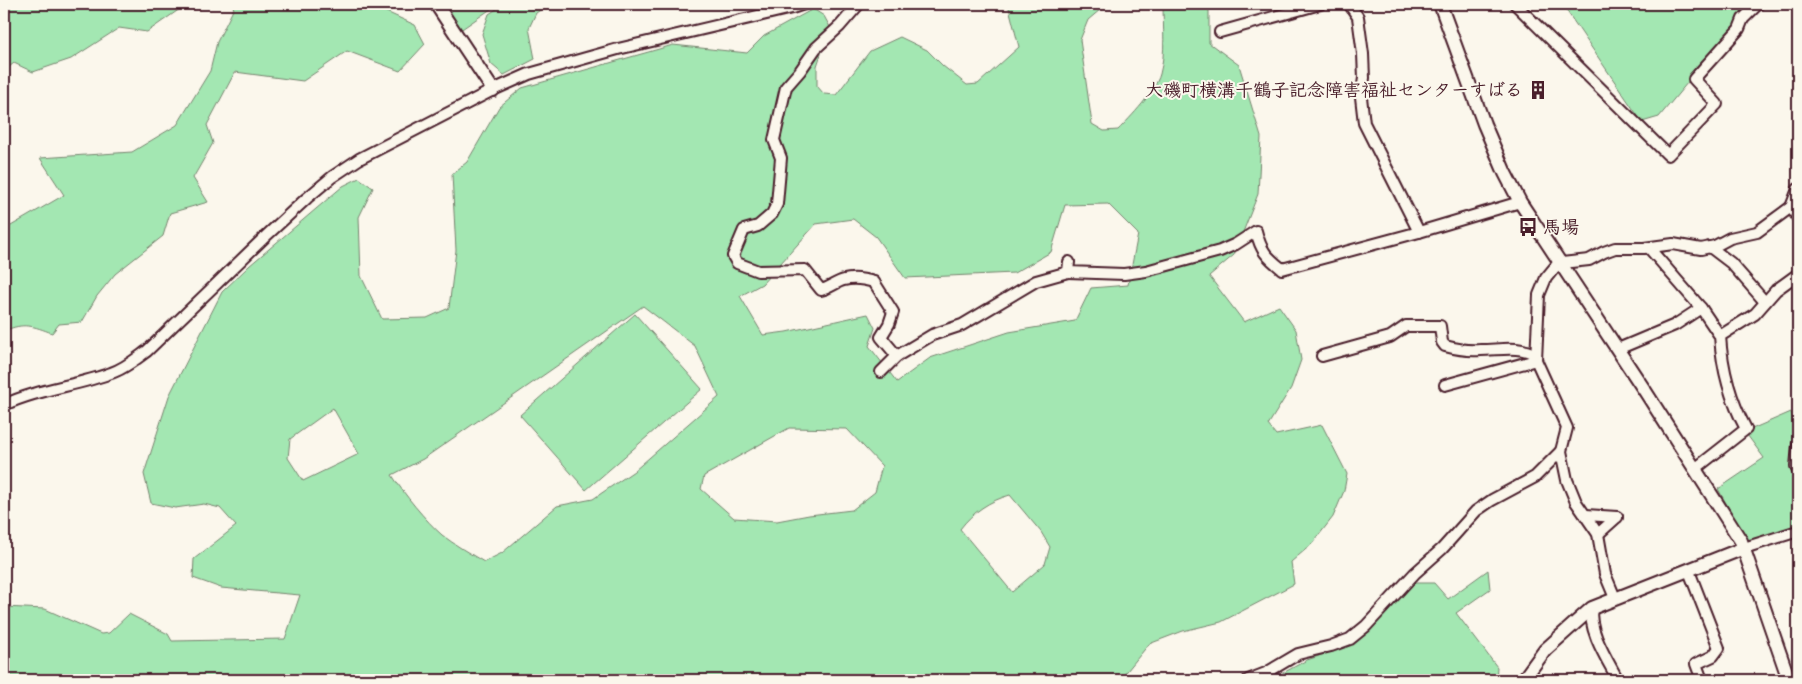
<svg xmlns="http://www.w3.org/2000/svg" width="1802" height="684" viewBox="0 0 1802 684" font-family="Dekko,'Klee One',sans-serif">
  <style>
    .green { fill: #a3e7b2; stroke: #76836e; fill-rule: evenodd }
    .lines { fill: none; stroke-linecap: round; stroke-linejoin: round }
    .minor-casing { stroke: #4a1f2b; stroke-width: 14 }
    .tertiary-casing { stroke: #4a1f2b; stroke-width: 16 }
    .minor { stroke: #fbf7ec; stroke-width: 10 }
    .tertiary { stroke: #fbf7ec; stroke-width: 12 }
    .labels { text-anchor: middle; stroke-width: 4; stroke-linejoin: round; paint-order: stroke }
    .poi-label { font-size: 18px; font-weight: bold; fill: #4a1f2b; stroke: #fbf7ec; text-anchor: end }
  </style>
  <rect width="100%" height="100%" fill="#fbf7ec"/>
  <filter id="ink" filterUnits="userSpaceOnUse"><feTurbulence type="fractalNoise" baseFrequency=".02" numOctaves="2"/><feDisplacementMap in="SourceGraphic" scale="10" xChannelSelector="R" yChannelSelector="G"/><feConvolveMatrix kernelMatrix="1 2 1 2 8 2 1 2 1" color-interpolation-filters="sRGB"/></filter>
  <g filter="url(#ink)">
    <g class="green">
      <polygon points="4,4 187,4 147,32 119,28 71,59 33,72 14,63 4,71"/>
      <path d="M230,4H374L382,10L415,25L425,44L400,71L347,51L303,81L235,72L207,125L213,143L193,178L208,202L170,213L163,236L115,274L97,296L82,322L59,324L52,333C33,326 24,322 4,331V230L64,195L40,158L132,152L177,125L210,71L217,42L234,8Z"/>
      <polygon points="441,4 498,4 459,31"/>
      <polygon points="504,4 549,4 536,13 529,28 535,59 504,75 491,64 482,34 489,14"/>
      <path d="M1008,4H1107L1088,20L1080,40L1092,124L1104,131L1118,130C1131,117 1155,92 1160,74C1166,52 1163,27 1163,4H1209V43L1239,65L1261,137L1258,194L1234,255L1209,276L1244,322L1279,306L1296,330L1301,360L1291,388L1268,425L1276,435L1322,425L1347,474L1344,491L1333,517L1312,544L1291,562L1294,584L1221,622L1183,631L1149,644L1123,676L1113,680H4V607L45,609L101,634L109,633L129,614L168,634L172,641L285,639L300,595L221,588L193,578L194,559L236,526L220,508L204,504L175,508L151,503L144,474L169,396L222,292L249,266L343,186L359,178L373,188L359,217L361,276L382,319L427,318L449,308L456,250L452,174L467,162L499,107L522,88L673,45L747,53L764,36L813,9L824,16L830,27L817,66V86L824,94L836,95L870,51L900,37L927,50L943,66L967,85L978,84L1019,47ZM1108,204L1138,234L1128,285L1091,288L1075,321L1009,332L930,358L897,382L869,346L875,328L868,314L786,332L763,335L740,296L762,284L816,224L853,219L876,237L905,278L1014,273L1051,252L1065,205ZM643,306L695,346L719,397L634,471L593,499L557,506L502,553L484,562C469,553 455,545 442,535C426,521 403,493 392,475L423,459ZM333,408L359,454L303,481L288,458L290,439ZM789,428L847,429L882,466L875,492L852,510L809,515L777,521L734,518L701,489L704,476ZM1010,495L1041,532L1050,547L1045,564L1012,592L960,529C973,512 989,501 1010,495Z"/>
      <polygon points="1562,4 1749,4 1750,7 1659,117 1642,122"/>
      <polygon points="635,314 702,389 586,490 520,415"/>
      <polygon points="1791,412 1798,434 1791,451 1798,473 1798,525 1748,542 1718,489 1764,458 1745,432"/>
      <polygon points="1488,570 1490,589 1456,613 1497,667 1496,680 1270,680 1307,660 1353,644 1398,583 1434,583 1448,599"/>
    </g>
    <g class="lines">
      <g class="minor-casing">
        <g id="minor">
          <path d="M859,4L840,26L816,48L800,71L786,87L774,140L781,158L777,204L772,214L758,226L744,230L733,256L737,263L758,271L805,270L821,290C830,288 836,282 844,280C854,277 864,279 874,282L893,312L889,324L881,337L897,356"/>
          <polyline points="1349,4 1358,17 1363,54 1364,78 1361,97 1364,123 1419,232"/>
          <polyline points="1515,4 1668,155 1717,104 1694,79 1739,29 1743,19 1758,4"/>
          <polyline points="1220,32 1320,4"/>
          <polyline points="1798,189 1791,207 1798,218"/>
          <polyline points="1710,247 1731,263 1765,302"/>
          <polyline points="1649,248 1701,308"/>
          <polyline points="1560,261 1546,278 1539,295 1536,360 1567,428 1561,451 1567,480 1576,502 1598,534 1605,574 1615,598"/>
          <path d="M1069,262L1068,272L1124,274L1146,271L1220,251L1236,244L1256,231C1261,251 1266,256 1282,269L1419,232L1520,202"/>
          <polyline points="1562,263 1589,260 1604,252 1615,248 1644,248 1673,244 1701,249 1715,246 1730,238 1757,232 1791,207"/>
          <polyline points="1618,349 1675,325 1701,308 1720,336"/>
          <path d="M1322,356L1390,337L1406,326H1440L1442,342L1445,346C1456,349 1469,351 1481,350C1500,350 1519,345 1536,355"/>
          <polyline points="881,372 897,356 932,335 962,325 1036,281 1068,272"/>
          <polyline points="1445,385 1536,360"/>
          <path d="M4,405C38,389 76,386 111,373C124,369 136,359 147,351L267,235L307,198L332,177L359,159L493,90L529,74L618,49L792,8L804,4"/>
          <polyline points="1798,445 1796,467 1798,471"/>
          <path d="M1695,469L1746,429C1731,401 1722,368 1720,336L1755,314L1776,290L1798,274"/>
          <polyline points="1586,515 1617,517"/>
          <polyline points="1598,534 1617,517"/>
          <polyline points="1744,548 1798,531"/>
          <polyline points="1689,571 1719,648 1713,656 1696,664 1702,680"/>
          <path d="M1592,608C1587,629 1608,661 1618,680"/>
          <polyline points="1248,680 1266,673 1298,654 1331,646 1350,639 1366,626 1415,573 1442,549 1476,511 1492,500 1535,477 1561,451"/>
        </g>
      </g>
      <g class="tertiary-casing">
        <g id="tertiary">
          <polyline points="436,4 493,90"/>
          <polyline points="1440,4 1484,124 1505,173 1520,202 1645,391 1741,541 1789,680"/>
          <polyline points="1523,680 1545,650 1592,608 1744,548"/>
        </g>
      </g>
      <use href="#minor" class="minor"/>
      <use href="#tertiary" class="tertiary"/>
    </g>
  </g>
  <defs>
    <g id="building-bare" transform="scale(1.5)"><path d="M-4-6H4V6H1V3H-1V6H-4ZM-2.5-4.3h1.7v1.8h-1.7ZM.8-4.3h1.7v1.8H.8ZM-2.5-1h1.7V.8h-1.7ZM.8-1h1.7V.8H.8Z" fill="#4a1f2b" stroke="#fbf7ec" stroke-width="2.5" paint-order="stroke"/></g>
    <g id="bus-bare" transform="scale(1.5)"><path d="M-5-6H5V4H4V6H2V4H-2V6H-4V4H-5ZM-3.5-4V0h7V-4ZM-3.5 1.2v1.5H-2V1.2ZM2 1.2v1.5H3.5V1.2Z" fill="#4a1f2b" stroke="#fbf7ec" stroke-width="2.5" paint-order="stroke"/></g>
  </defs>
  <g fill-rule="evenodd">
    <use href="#building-bare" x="1538" y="90"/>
    <use href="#bus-bare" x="1528" y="227"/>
  </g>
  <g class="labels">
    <g class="poi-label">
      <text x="1523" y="96">大磯町横溝千鶴子記念障害福祉センターすばる</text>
      <text x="1543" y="233" text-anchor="start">馬場</text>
    </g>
  </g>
  <rect width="1802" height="684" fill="none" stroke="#fbf7ec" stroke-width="20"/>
  <rect x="10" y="10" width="1782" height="664" fill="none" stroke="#4a1f2b" stroke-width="2" filter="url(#ink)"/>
</svg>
